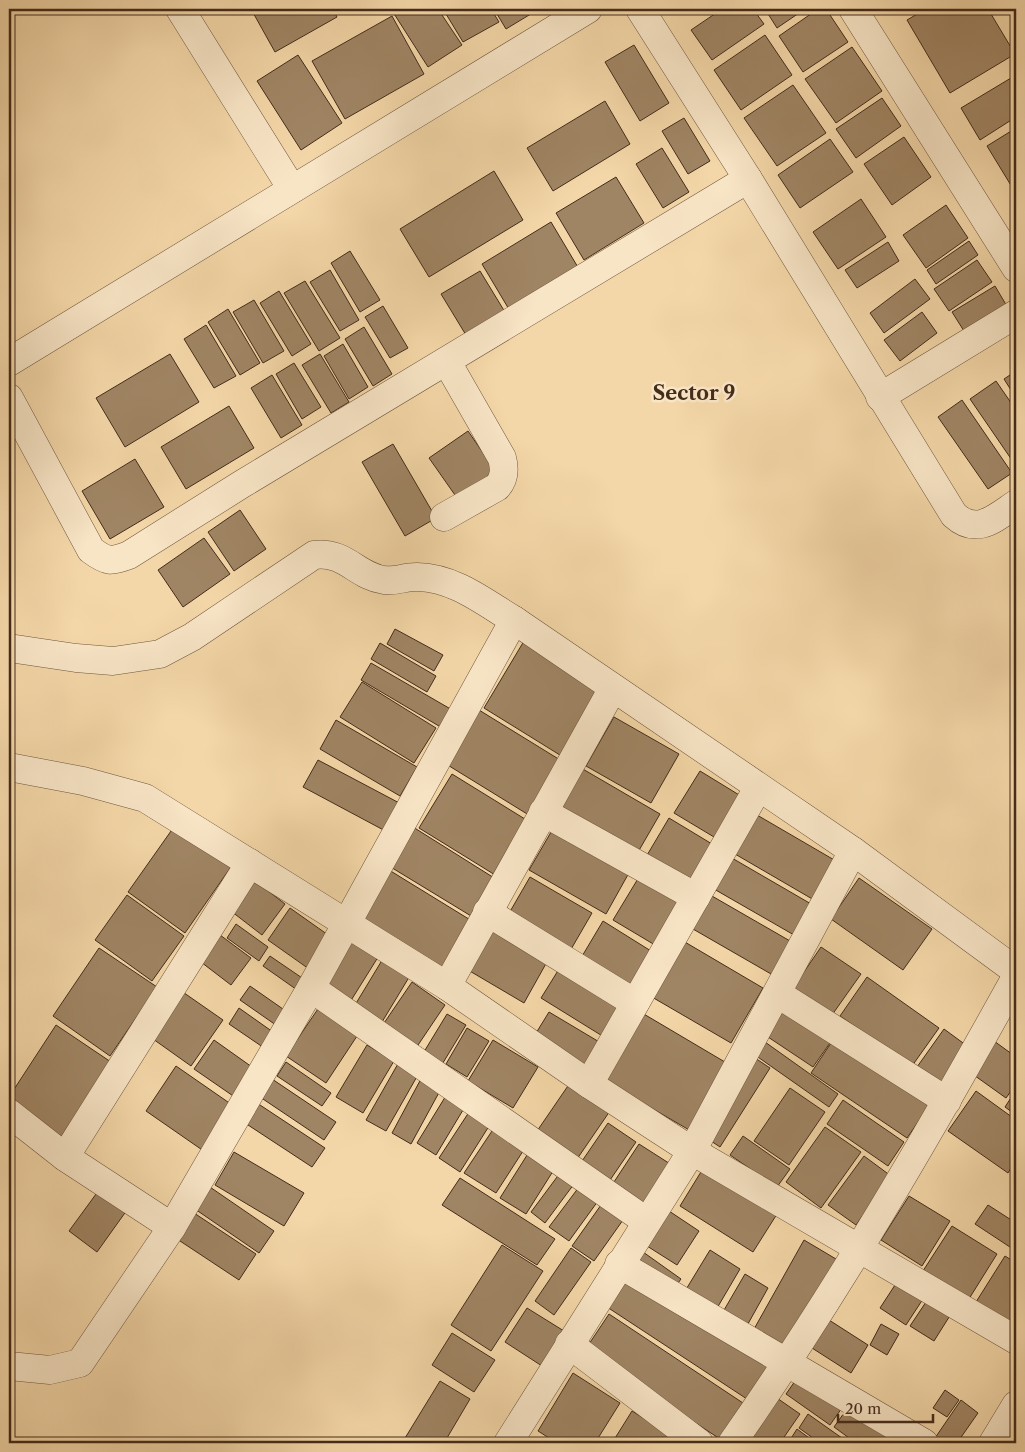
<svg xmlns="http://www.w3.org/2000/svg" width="1025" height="1452" viewBox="0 0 1025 1452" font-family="'Libre Caslon Text',serif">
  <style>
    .building { fill: #a08564; stroke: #442c1a }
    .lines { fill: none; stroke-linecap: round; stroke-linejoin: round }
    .minor-casing { stroke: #70573e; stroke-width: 29 }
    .minor { stroke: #f8e5c6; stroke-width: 28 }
    .labels { text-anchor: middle; stroke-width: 5; stroke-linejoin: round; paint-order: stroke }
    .district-label { font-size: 20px; font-weight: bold; fill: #442c1a; stroke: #f8e5c6 }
  </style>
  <rect width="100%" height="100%" fill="#f4d7a8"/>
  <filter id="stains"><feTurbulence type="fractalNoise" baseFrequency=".004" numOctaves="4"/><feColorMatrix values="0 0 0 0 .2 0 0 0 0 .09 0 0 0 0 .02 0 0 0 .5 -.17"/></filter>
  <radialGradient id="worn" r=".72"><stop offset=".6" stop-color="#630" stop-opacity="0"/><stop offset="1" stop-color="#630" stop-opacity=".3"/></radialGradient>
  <g class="building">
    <polygon points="251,9 333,9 337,17 275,52"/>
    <polygon points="391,9 438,9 462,45 428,67"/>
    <polygon points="443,9 491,9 499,22 463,42"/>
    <polygon points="494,9 539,9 506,29"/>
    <polygon points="722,9 753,9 764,24 712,60 691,30"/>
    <polygon points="765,9 805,9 777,28"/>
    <polygon points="818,9 826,9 848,42 803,72 779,36"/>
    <polygon points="926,9 988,9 1015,54 950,93 907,20"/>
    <polygon points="392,16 424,74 345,119 312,61"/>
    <polygon points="765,35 792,75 741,110 714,70"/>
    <polygon points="634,45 669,103 640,121 605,62"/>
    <polygon points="852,47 882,91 836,123 805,79"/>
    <polygon points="298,55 342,123 301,150 257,81"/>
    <polygon points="1016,75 1016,117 980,140 961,108"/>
    <polygon points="793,85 826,133 777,166 744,118"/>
    <polygon points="882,98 901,126 856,158 836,129"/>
    <polygon points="605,101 630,144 553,191 527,148"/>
    <polygon points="684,118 710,161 688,174 662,131"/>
    <polygon points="1016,128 1016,191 1015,192 987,146"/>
    <polygon points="904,137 931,177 892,205 864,164"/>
    <polygon points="830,139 853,172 800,208 778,175"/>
    <polygon points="662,148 689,192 663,208 636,164"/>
    <polygon points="494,171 523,220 429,277 400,229"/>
    <polygon points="616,177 644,223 584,260 556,213"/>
    <polygon points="861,199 886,237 838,269 813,232"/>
    <polygon points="946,205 968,238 926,268 903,235"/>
    <polygon points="551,222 579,269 510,311 482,264"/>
    <polygon points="969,241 978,255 936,284 927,270"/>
    <polygon points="888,242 899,261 857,288 845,270"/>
    <polygon points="350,251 380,300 360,312 331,263"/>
    <polygon points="977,260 992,282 949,311 934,289"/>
    <polygon points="330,270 359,320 340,331 310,282"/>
    <polygon points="480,271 508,317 469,340 441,294"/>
    <polygon points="915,279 930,299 884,333 870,313"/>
    <polygon points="305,281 340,338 319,351 284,293"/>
    <polygon points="995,286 1011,313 969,339 952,312"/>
    <polygon points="279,291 311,344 292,356 260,303"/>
    <polygon points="254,300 284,351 263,363 233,312"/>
    <polygon points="383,306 408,348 390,358 365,317"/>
    <polygon points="228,309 260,363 240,375 208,322"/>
    <polygon points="922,312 937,333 900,361 884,340"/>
    <polygon points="206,325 236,376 214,388 184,339"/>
    <polygon points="364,327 392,374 373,386 345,339"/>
    <polygon points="343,344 368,387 349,399 324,356"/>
    <polygon points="170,354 199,402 125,447 96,398"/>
    <polygon points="320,354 349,402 331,413 302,365"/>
    <polygon points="294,363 321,407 302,419 276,374"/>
    <polygon points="1016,371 1016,398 1004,379"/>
    <polygon points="272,375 302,425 281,438 251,388"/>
    <polygon points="996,381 1016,410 1016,466 970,399"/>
    <polygon points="962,400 1012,473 988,489 938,417"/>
    <polygon points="229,406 254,448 186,489 161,447"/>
    <polygon points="468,431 501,479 462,505 429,458"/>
    <polygon points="393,444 436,518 405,536 362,462"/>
    <polygon points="135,459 164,507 110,539 82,491"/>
    <polygon points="240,510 266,549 234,571 208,532"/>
    <polygon points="204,538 230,574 183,607 158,570"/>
    <polygon points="395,629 443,655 434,671 387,644"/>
    <polygon points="524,641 609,693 568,760 484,708"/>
    <polygon points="380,643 436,676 427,692 371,659"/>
    <polygon points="371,663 454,711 444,729 361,680"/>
    <polygon points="362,682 436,728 414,763 340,717"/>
    <polygon points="479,710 565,763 532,817 446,764"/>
    <polygon points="614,717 679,754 651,803 586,766"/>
    <polygon points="336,720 417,767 400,796 320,749"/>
    <polygon points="318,760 405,806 391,834 303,787"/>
    <polygon points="581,768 660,814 634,859 556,815"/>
    <polygon points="700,771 749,801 724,843 674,813"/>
    <polygon points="452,774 533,824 500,878 419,828"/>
    <polygon points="757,815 836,861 814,900 735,854"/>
    <polygon points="669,818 717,847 691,891 643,862"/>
    <polygon points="176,824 233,864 185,933 128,892"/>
    <polygon points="413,827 499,881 476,919 389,866"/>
    <polygon points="554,827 630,871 606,914 529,870"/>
    <polygon points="725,854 818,908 801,939 707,885"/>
    <polygon points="389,870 472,921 444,968 360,916"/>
    <polygon points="250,877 285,904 262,935 227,908"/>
    <polygon points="530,877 592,913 570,951 508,915"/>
    <polygon points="639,877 686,905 660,948 613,920"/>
    <polygon points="859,878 932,929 903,970 831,919"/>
    <polygon points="705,892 797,945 778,978 686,925"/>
    <polygon points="127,895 184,936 152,981 95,940"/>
    <polygon points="290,908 331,937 309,969 268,940"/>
    <polygon points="603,921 659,956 634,997 578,963"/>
    <polygon points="236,924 268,947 259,961 227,938"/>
    <polygon points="492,927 548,960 524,1003 468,970"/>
    <polygon points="216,932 251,958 231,985 197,959"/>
    <polygon points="352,936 380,954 350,1002 322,984"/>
    <polygon points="678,938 763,988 731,1043 645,993"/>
    <polygon points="821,947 861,974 832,1015 793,988"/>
    <polygon points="99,948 157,987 110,1056 53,1016"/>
    <polygon points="270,956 308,982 300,992 263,966"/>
    <polygon points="384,957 411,974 382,1022 355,1005"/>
    <polygon points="564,961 626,1000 604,1037 541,998"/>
    <polygon points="867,977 939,1028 912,1066 840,1016"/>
    <polygon points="412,982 445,1005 414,1051 380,1029"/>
    <polygon points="250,986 293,1016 283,1030 240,1000"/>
    <polygon points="177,988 223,1020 191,1066 146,1034"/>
    <polygon points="322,1003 361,1030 326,1083 286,1056"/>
    <polygon points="785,1007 832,1040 813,1067 765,1035"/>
    <polygon points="239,1008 280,1037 270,1052 229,1024"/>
    <polygon points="637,1010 730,1065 691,1131 598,1077"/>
    <polygon points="549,1012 601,1043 585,1070 533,1038"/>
    <polygon points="447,1014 466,1025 438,1071 419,1060"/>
    <polygon points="56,1025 111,1062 61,1137 9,1102 9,1097"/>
    <polygon points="467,1028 489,1041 467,1077 446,1064"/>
    <polygon points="944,1029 974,1051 948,1089 917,1067"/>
    <polygon points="837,1034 934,1099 907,1138 811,1073"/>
    <polygon points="214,1040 259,1072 239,1100 194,1069"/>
    <polygon points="493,1040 538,1067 513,1108 468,1081"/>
    <polygon points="994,1041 1016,1057 1016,1084 1006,1098 971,1073"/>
    <polygon points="765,1042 838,1094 829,1107 755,1055"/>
    <polygon points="367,1045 394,1061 363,1113 336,1097"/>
    <polygon points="755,1058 770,1068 720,1147 705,1137"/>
    <polygon points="286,1062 331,1093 322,1106 277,1076"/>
    <polygon points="399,1062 419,1073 386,1131 366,1120"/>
    <polygon points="176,1066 238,1109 208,1154 146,1111"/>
    <polygon points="422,1077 442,1087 411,1144 392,1133"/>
    <polygon points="272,1079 336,1122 324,1140 260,1097"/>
    <polygon points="572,1080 612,1108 575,1162 535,1134"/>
    <polygon points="790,1088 825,1112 789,1165 754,1141"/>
    <polygon points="1016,1090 1016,1115 1005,1107"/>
    <polygon points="976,1091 1016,1120 1016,1160 1008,1173 948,1131"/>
    <polygon points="447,1094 466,1105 436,1155 417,1143"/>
    <polygon points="843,1100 904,1142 888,1166 827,1124"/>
    <polygon points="257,1103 325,1148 312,1167 245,1123"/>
    <polygon points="471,1109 491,1123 460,1172 439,1158"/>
    <polygon points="608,1123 636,1142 608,1183 580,1164"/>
    <polygon points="825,1127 861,1152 821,1208 786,1182"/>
    <polygon points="494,1128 525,1148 496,1193 464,1173"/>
    <polygon points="743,1136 790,1169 777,1187 730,1155"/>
    <polygon points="639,1144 675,1167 647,1209 612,1185"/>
    <polygon points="234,1152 304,1193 284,1226 215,1185"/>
    <polygon points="529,1152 555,1168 526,1214 500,1198"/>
    <polygon points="864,1156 891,1176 856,1225 828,1205"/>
    <polygon points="704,1167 777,1214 753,1252 680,1206"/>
    <polygon points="560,1173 574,1184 545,1223 531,1212"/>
    <polygon points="460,1178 555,1239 537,1265 442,1205"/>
    <polygon points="207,1185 274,1231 259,1253 192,1207"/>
    <polygon points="579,1187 598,1201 569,1241 549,1227"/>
    <polygon points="99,1190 127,1210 97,1252 69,1231"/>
    <polygon points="909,1196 950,1221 922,1266 881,1240"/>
    <polygon points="601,1205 623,1220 594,1261 572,1246"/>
    <polygon points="988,1205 1016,1223 1016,1251 975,1224"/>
    <polygon points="191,1211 256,1254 239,1280 174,1237"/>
    <polygon points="669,1211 699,1231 677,1265 647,1246"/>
    <polygon points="952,1226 997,1254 967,1302 921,1274"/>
    <polygon points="804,1240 836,1259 781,1357 749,1338"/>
    <polygon points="502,1245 543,1271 491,1351 451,1325"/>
    <polygon points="636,1247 681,1279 671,1293 626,1261"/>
    <polygon points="571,1248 591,1262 554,1315 535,1301"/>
    <polygon points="710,1250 740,1269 713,1315 682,1296"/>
    <polygon points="1005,1256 1016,1263 1016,1328 976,1302"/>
    <polygon points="630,1272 771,1366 750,1401 607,1307"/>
    <polygon points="745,1274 768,1288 744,1331 720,1317"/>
    <polygon points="897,1282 923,1299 906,1325 880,1308"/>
    <polygon points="928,1299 951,1314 934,1341 910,1326"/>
    <polygon points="527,1308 564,1331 542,1366 505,1342"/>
    <polygon points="609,1314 743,1403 720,1439 585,1350"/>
    <polygon points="829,1320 868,1345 851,1373 812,1348"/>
    <polygon points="881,1324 899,1334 887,1355 870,1345"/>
    <polygon points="452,1333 495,1360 474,1392 432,1365"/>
    <polygon points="573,1373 620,1403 595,1443 557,1443 538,1431"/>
    <polygon points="800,1374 844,1405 830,1425 786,1394"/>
    <polygon points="440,1381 470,1399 444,1443 402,1443"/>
    <polygon points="945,1390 959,1400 947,1417 933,1408"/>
    <polygon points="774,1396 800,1414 780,1443 742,1443"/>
    <polygon points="961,1400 978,1413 957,1443 942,1443 935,1438"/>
    <polygon points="849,1406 893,1438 889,1443 856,1443 834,1427"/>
    <polygon points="632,1411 674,1437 670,1443 612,1443"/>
    <polygon points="808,1414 849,1443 820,1443 799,1428"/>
    <polygon points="797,1429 816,1443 788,1443"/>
  </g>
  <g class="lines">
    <g class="minor-casing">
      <g id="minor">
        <polyline points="180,9 292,189"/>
        <path d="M640,9L748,179L954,515C977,536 995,518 1016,504"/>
        <polyline points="853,9 1016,268"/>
        <polyline points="9,362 588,9"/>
        <polyline points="880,397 1016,314"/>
        <path d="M9,398L91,550C107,562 111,562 129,555L242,484L748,179"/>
        <path d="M444,517L497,487C505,478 505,469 502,458L447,362"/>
        <path d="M9,648L76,658L113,661L160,654L192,637L314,555C346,551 356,576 384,580C395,582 407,576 418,577C455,578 484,602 514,620L853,851L1016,971"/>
        <polyline points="9,767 83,781 145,798 447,986 589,1084 692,1151 1016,1340"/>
        <polyline points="543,812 696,897"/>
        <polyline points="487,912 635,1003"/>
        <polyline points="447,986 613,688"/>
        <polyline points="311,988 646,1221"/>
        <polyline points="778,994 947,1101"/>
        <polyline points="589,1084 758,788"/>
        <polyline points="9,1113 65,1157 172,1227 311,988 514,620"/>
        <polyline points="65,1157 250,863"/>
        <polyline points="619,1264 924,1443"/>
        <polyline points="569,1344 699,1443"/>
        <polyline points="9,1366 50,1370 80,1363 172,1227"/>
        <polyline points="508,1443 692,1151 853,851"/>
        <path d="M732,1443C836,1294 928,1136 1016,977"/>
        <polyline points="993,1443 1016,1405"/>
      </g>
    </g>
    <use href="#minor" class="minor"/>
  </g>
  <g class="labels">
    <g class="district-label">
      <text x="694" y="400">Sector 9</text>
    </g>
  </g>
  <rect width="1025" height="1452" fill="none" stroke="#f4d7a8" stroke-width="30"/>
  <rect x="10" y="10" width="1005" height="1432" fill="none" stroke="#442c1a" stroke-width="2.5"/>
  <rect x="15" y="15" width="995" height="1422" fill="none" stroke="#442c1a"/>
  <path d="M838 1414v8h95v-8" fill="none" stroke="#442c1a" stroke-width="2.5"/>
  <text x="845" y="1414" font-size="15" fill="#442c1a" stroke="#f8e5c6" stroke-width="4" paint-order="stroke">20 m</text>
  <rect width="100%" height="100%" filter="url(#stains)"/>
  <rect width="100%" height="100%" fill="url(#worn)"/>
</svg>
